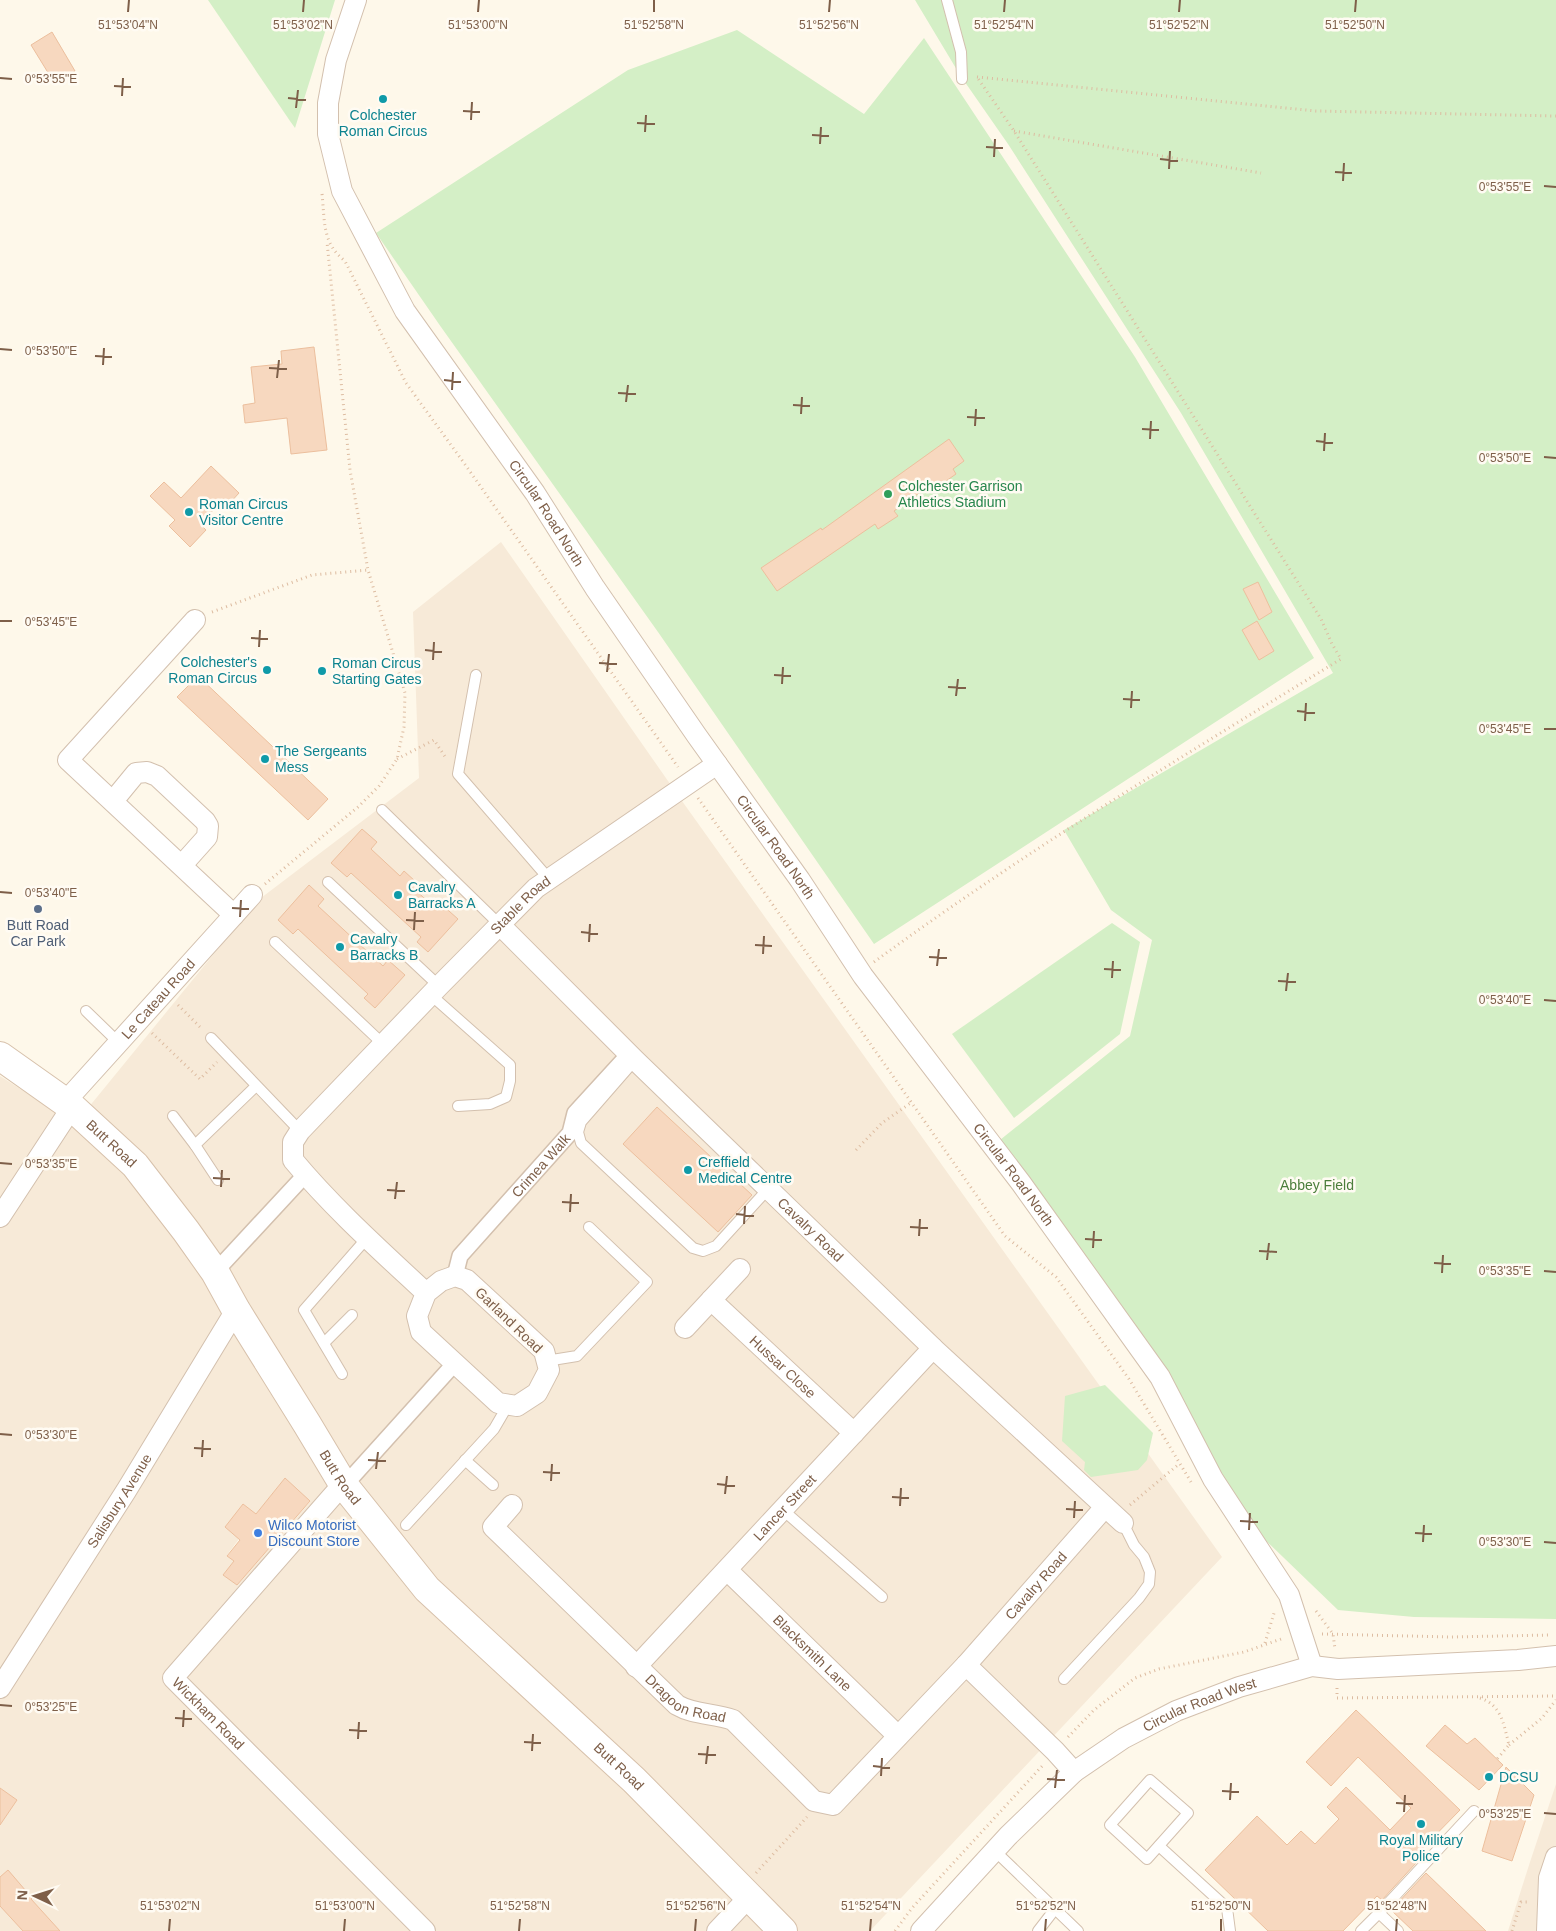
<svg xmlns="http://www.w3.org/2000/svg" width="1556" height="1931" viewBox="0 0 1556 1931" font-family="Arial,sans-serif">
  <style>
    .residential { fill: #f7ead8; fill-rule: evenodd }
    .green { fill: #d4efc6 }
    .building { fill: #f7d8bf; stroke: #ecbf9d }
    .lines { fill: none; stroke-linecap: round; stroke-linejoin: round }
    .service-casing { stroke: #d3c0ae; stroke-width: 12 }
    .pedestrian-casing { stroke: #d3c0ae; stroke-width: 18 }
    .minor-casing { stroke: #d3c0ae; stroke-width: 22 }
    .secondary-casing { stroke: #d7c1ab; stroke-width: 30 }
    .path { stroke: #ddbca1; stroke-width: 3; stroke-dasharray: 1 4; stroke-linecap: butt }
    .service { stroke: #fff; stroke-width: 10 }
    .pedestrian { stroke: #fff; stroke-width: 15 }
    .minor { stroke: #fff; stroke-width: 20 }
    .secondary { stroke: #fff; stroke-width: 28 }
    .ticks { fill: none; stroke: #7e5f49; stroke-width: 2 }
    .culture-dot { fill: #0f9aa8; stroke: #fffbf3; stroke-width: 2 }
    .leisure-dot { fill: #2e9e5b; stroke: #fffbf3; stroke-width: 2 }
    .service-dot { fill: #5c6f8a; stroke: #fffbf3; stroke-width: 2 }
    .shop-dot { fill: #3f7fe0; stroke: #fffbf3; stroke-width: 2 }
    .labels { text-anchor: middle; stroke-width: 5; stroke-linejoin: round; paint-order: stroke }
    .culture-label { font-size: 14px; fill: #0d838f; stroke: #fffbf3; text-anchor: start }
    .leisure-label { font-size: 14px; fill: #27864d; stroke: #fffbf3; text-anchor: start }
    .street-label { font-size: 14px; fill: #7e5f49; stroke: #fffbf3 }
    .service-label { font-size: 14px; fill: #4e5e75; stroke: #fffbf3 }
    .park-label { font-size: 14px; fill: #4c7e3c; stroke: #fffbf3 }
    .shop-label { font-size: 14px; fill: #366cbe; stroke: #fffbf3; text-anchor: start }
    .ticks-label { font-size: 12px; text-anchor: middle; fill: #7e5f49; stroke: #fffbf3; stroke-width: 5; stroke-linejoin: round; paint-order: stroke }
  </style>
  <rect width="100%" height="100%" fill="#fef8ea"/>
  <g class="residential">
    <path d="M501,542L682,801L1222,1557L870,1931H0V1076L75,1124L257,901L419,778L413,612ZM285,1478L310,1502L237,1585L223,1575L234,1561L227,1555L239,1539L243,1505L256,1514Z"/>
    <polygon points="1556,1784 1556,1931 1508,1931 1530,1862"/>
  </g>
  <g class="green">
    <polygon points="208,0 335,0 295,128 290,121"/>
    <polygon points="915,0 1556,0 1556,1619 1414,1617 1338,1610 1231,1507 1150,1366 990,1148 1130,1036 1152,940 1111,910 1064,830 1333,673 1181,413 1008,144 960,75"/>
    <polygon points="737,30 864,114 924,38 1135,357 1314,658 874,944 658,632 441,327 376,233 628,70"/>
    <polygon points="1112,923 1140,942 1120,1034 1014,1118 952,1034"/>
    <polygon points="1105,1385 1153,1433 1147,1460 1138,1470 1091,1477 1084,1470 1085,1462 1062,1441 1065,1396"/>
  </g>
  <g class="building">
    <polygon points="52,32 75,71 55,84 31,45"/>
    <polygon points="314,347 327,450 291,454 287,418 245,423 243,405 255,403 251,367 282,364 281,351"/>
    <polygon points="949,439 964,461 953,469 956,474 936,488 933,483 894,511 898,516 878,529 875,524 777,591 761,568 821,528 822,530"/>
    <polygon points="211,466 239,493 228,505 223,500 200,524 206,530 190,547 169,526 175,520 150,496 164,482 181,498"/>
    <polygon points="1258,582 1272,612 1259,620 1243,589"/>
    <polygon points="1257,621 1274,651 1259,660 1242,630"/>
    <polygon points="198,676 328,799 308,820 177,697"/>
    <polygon points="362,829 377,842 371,849 400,876 404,871 415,881 411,886 436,909 441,904 458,919 428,952 417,942 421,937 351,873 347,877 331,863"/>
    <polygon points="309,885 324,899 318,906 383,966 388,960 405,975 375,1008 364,998 368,994 298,929 293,934 278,920"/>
    <polygon points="657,1107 752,1195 718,1232 623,1144"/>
    <polygon points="285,1478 310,1501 237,1585 223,1575 234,1561 227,1556 240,1540 225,1527 243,1504 256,1514"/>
    <polygon points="1356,1710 1460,1810 1412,1859 1416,1863 1382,1900 1377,1896 1343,1931 1268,1931 1205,1870 1257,1816 1287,1845 1301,1831 1315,1844 1339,1819 1327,1807 1346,1787 1390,1830 1411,1808 1358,1757 1331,1786 1306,1762"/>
    <polygon points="1445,1725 1467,1744 1475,1738 1503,1765 1479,1790 1426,1746"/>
    <polygon points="1506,1767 1534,1795 1512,1861 1482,1851"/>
    <polygon points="0,1788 17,1800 0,1825"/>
    <polygon points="8,1870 32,1898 31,1899 60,1931 23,1931 0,1906 0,1877"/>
    <polygon points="1426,1873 1486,1931 1413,1931 1391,1910"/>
  </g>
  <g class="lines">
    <g class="service-casing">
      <g id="service">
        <polyline points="947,0 961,52 962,79"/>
        <polyline points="476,675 458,774 549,879"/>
        <polyline points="382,810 500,925"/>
        <polyline points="328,882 439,986"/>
        <polyline points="275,942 383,1044"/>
        <polyline points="431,995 510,1065 510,1081 506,1097 490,1104 458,1106"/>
        <polyline points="86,1011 119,1043"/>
        <polyline points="211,1038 300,1131"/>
        <polyline points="635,1060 581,1122 578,1132 581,1143 693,1248 703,1251 716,1246 768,1189"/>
        <polyline points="173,1116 195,1145 218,1180"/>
        <polyline points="195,1145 256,1086"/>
        <polyline points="324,1343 352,1315"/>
        <polyline points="546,1361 577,1356 647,1282 589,1227"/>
        <polyline points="342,1374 304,1310 367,1238"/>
        <polyline points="465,1460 493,1485"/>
        <polyline points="783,1510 882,1597"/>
        <polyline points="406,1525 494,1429 508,1405"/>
        <polyline points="1064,1679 1139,1598 1149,1584 1150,1572 1144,1557 1134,1545 1123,1523"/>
        <polygon points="1150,1780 1188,1813 1147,1859 1110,1825"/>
        <polyline points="1159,1846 1227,1908 1230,1931"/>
        <polyline points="995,1851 1078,1931"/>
        <polyline points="1379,1913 1474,1811"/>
        <polyline points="1038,1931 1055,1909"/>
        <polyline points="1361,1931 1379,1913 1398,1931"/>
      </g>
    </g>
    <g class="pedestrian-casing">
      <g id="pedestrian">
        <polyline points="215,1272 305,1175"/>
        <path id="s1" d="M455,1276L460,1256L570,1133L575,1113L629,1054"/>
        <polyline points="343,1484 353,1476 455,1363"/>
      </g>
    </g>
    <g class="minor-casing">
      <g id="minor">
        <path id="s2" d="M356,0L336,60L328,103V134L342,191L405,311L535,493L595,588L697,736L800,880L863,976L1021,1183L1160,1377L1213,1479L1289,1595L1312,1666"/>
        <polyline points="195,620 68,760 234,915"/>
        <polyline points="113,801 136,773 147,772 157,776 205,821 208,826 207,837 182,865"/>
        <path id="s3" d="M500,925L635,1060L933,1348L1123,1523"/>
        <path id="s4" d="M65,1102L252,895"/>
        <polyline points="0,1217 72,1107"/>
        <path id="s5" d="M426,1293L417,1316L421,1332L498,1403L517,1406L537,1393L549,1370L544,1351L467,1280L455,1276L441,1281L426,1293C380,1250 333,1208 293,1160V1142L300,1131L439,986L536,888L717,764"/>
        <path id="s6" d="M711,1300L854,1433"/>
        <polyline points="685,1328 740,1269"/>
        <path id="s7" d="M343,1484L173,1678L425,1931"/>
        <path id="s8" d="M512,1505L493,1527L677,1705C694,1715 714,1713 733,1720L814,1801L833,1805L966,1665L1105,1507"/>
        <path id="s9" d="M727,1570L898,1736"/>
        <polyline points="966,1665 1055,1751 1074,1772"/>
        <path id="s10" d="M636,1667L933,1348"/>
        <path id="s11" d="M0,1688L126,1491L236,1310"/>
        <polyline points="717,1931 749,1897"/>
        <path id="s12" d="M921,1931L1008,1836L1074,1772L1124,1738L1176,1711L1239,1687L1312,1666L1338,1669L1518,1660L1556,1656"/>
        <polyline points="1547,1931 1549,1878 1556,1857"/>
      </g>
    </g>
    <g class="secondary-casing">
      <g id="secondary">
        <path id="s13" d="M0,1056L72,1107L135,1165L186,1231L215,1272L236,1310L307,1424L343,1484L427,1589L634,1780L783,1931"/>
      </g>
    </g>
    <g class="path">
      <polyline points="977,77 1316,111 1556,116"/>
      <polyline points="1014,131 1261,173"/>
      <path d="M322,194C325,222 322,243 345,261L406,383L464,463L678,767"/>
      <polyline points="212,612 312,575 368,570"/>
      <polyline points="397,759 434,740 446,758"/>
      <polyline points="698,798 1005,1236 1056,1277 1129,1379 1191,1482"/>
      <polyline points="265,884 358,807 379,786 397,759 404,727 405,693 368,570 350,470 327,242"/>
      <path d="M874,962C1024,852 1183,756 1341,659L1332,644L1321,619L1014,131L977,77"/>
      <polyline points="178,1005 202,1029"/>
      <polyline points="152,1033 200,1079 217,1062"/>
      <polyline points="856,1150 882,1123 912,1102"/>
      <polyline points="1130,1505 1179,1464"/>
      <polyline points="1316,1611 1333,1634 1335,1649"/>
      <polyline points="1322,1634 1451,1637 1550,1635"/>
      <polyline points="1265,1643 1274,1613"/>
      <polyline points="1337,1688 1337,1698 1556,1696"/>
      <path d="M1480,1698C1502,1705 1504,1726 1509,1745L1497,1759"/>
      <polyline points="1068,1737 1094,1710 1135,1678 1159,1669 1244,1652 1284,1638"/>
      <polyline points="1509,1745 1542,1718 1556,1700"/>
      <polyline points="756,1873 807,1817"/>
      <polyline points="895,1931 912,1908 1044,1764"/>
      <polyline points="1512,1931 1521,1902 1530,1902"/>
    </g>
    <use href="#service" class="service"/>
    <use href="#pedestrian" class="pedestrian"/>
    <use href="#minor" class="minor"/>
    <use href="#secondary" class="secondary"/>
  </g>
  <path class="ticks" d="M128,12L129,0M303,12L304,0M478,12L479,0M654,12V0M829,12L830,0M1004,12L1005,0M1179,12L1180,0M1355,12L1356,0M0,78L12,79M114,86L131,87M122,96L123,78M288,98L306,100M296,108L298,90M463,111L480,112M471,120L472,102M637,123L655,124M645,132L646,115M812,135L829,136M820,144L821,127M986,147L1003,148M994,157L995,139M1160,159L1178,161M1169,169L1170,151M1335,172L1352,173M1343,181L1344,163M1544,186L1556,187M0,349L12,350M95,356L112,357M103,365L104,348M269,368L287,369M277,378L279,360M444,380L461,382M452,390L453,372M618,393L636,394M626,402L628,385M793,405L810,406M801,414L802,397M967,417L985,418M975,426L976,409M1142,429L1159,430M1150,439L1151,421M1316,441L1333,443M1324,451L1325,433M1544,457L1556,458M0,621H12M251,638L268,639M259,647L260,630M425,650L442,652M433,660L434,642M599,663L617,664M607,672L609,654M774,675L791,676M782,684L783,667M948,687L966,688M956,696L958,679M1123,699L1140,700M1131,708L1132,691M1297,711L1315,713M1305,721L1306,703M1544,729H1556M0,892L12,893M232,908L249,909M240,917L241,900M406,920L424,921M414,930L415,912M581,932L598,934M589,942L590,924M755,945L772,946M763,954L764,936M929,957L947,958M937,966L939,949M1104,969L1121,970M1112,978L1113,961M1278,981L1296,982M1286,991L1288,973M1544,1000L1556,1001M0,1163L12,1164M213,1178L230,1179M221,1187L222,1170M387,1190L405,1191M395,1199L397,1182M562,1202L579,1203M570,1212L571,1194M736,1214L754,1216M744,1224L745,1206M910,1227L928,1228M919,1236L920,1219M1085,1239L1102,1240M1093,1248L1094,1231M1259,1251L1277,1252M1267,1260L1269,1243M1434,1263L1451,1264M1544,1271L1556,1272M1442,1273L1443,1255M0,1434L12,1435M194,1448L211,1449M202,1457L203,1440M368,1460L386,1461M376,1469L378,1452M543,1472L560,1473M551,1481L552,1464M717,1484L735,1486M725,1494L727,1476M892,1497L909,1498M900,1506L901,1488M1066,1509L1083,1510M1074,1518L1075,1501M1240,1521L1258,1522M1249,1530L1250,1513M1415,1533L1432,1534M1423,1542L1424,1525M1544,1542L1556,1543M0,1705L12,1706M175,1718L192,1719M183,1727L184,1710M349,1730L367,1731M358,1739L359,1722M524,1742L541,1743M532,1751L533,1734M698,1754L716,1755M706,1764L708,1746M873,1766L890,1768M881,1776L882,1758M1047,1779L1065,1780M1055,1788L1057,1770M1222,1791L1239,1792M1230,1800L1231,1783M1396,1803L1413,1804M1404,1812L1405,1795M1544,1813L1556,1814M169,1931L170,1919M344,1931L345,1919M519,1931L520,1919M695,1931L696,1919M870,1931L871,1919M1045,1931L1046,1919M1221,1931V1919M1396,1931L1397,1919"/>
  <g class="culture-dot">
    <circle cx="383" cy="99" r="5"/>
    <circle cx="189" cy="512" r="5"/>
    <circle cx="267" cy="670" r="5"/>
    <circle cx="322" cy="671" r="5"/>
    <circle cx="265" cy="759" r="5"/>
    <circle cx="398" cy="895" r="5"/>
    <circle cx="340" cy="947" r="5"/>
    <circle cx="688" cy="1170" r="5"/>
    <circle cx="1489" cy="1777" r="5"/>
    <circle cx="1421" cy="1824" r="5"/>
  </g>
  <circle class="leisure-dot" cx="888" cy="494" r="5"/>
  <circle class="service-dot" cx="38" cy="909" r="5"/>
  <circle class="shop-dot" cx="258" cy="1533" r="5"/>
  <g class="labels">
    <g class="culture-label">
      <text x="383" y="120" text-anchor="middle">Colchester<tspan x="383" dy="16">Roman Circus</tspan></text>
      <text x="199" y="509">Roman Circus<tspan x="199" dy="16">Visitor Centre</tspan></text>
      <text x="257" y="667" text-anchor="end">Colchester's<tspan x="257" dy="16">Roman Circus</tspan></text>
      <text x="332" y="668">Roman Circus<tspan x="332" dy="16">Starting Gates</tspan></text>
      <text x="275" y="756">The Sergeants<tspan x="275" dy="16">Mess</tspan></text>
      <text x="408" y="892">Cavalry<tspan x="408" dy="16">Barracks A</tspan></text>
      <text x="350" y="944">Cavalry<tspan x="350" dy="16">Barracks B</tspan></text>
      <text x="698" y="1167">Creffield<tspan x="698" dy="16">Medical Centre</tspan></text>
      <text x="1499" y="1782">DCSU</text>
      <text x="1421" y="1845" text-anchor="middle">Royal Military<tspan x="1421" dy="16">Police</tspan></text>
    </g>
    <g class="leisure-label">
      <text x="898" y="491">Colchester Garrison<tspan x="898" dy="16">Athletics Stadium</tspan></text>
    </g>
    <g class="street-label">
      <text dy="5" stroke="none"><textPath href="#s2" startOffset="579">Circular Road North</textPath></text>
      <text dy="5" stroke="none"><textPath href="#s2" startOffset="984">Circular Road North</textPath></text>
      <text dy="5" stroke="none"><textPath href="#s5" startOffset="921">Stable Road</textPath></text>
      <text dy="5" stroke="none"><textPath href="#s4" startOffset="139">Le Cateau Road</textPath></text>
      <text dy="5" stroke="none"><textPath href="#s13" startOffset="142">Butt Road</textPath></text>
      <text dy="5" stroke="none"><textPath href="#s1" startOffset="142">Crimea Walk</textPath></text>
      <text dy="5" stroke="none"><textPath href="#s2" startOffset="1389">Circular Road North</textPath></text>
      <text dy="5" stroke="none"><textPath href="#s3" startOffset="435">Cavalry Road</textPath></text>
      <text transform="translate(509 1320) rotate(44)" y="5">Garland Road</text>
      <text dy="5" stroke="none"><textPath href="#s6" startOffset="98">Hussar Close</textPath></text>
      <text dy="5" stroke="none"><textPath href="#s13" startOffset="548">Butt Road</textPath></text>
      <text dy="5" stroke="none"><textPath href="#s11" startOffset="222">Salisbury Avenue</textPath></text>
      <text dy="5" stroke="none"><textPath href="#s10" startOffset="218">Lancer Street</textPath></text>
      <text dy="5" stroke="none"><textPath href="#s8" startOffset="776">Cavalry Road</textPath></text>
      <text dy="5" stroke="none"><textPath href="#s9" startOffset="119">Blacksmith Lane</textPath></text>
      <text dy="5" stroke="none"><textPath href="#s8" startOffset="290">Dragoon Road</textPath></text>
      <text dy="5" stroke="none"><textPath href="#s12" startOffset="364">Circular Road West</textPath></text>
      <text dy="5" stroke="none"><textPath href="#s7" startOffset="308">Wickham Road</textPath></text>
      <text dy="5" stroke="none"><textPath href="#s13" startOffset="951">Butt Road</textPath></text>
    </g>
    <g class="service-label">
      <text x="38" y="930">Butt Road<tspan x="38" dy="16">Car Park</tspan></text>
    </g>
    <g class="park-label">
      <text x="1317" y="1190">Abbey Field</text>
    </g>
    <g class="shop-label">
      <text x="268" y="1530">Wilco Motorist<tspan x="268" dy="16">Discount Store</tspan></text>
    </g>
  </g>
  <g class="ticks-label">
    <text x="128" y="29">51°53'04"N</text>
    <text x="303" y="29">51°53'02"N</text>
    <text x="478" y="29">51°53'00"N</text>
    <text x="654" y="29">51°52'58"N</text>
    <text x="829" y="29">51°52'56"N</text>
    <text x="1004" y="29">51°52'54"N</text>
    <text x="1179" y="29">51°52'52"N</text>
    <text x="1355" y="29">51°52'50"N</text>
    <text x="51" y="83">0°53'55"E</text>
    <text x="1505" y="191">0°53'55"E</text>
    <text x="51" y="355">0°53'50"E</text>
    <text x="1505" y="462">0°53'50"E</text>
    <text x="51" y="626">0°53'45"E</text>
    <text x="1505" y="733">0°53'45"E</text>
    <text x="51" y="897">0°53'40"E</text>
    <text x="1505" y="1004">0°53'40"E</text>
    <text x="51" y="1168">0°53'35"E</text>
    <text x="1505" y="1275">0°53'35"E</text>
    <text x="51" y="1439">0°53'30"E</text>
    <text x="1505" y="1546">0°53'30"E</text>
    <text x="51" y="1711">0°53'25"E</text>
    <text x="1505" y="1818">0°53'25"E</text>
    <text x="170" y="1910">51°53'02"N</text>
    <text x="345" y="1910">51°53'00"N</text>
    <text x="520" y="1910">51°52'58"N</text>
    <text x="696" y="1910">51°52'56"N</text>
    <text x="871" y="1910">51°52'54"N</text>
    <text x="1046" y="1910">51°52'52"N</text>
    <text x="1221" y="1910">51°52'50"N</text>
    <text x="1397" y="1910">51°52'48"N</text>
  </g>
  <g transform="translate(35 1896) rotate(274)" stroke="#fffbf3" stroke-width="4" paint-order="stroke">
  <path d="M0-4L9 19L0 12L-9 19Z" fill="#7e5f49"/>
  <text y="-8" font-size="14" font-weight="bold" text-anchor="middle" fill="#7e5f49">N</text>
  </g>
</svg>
